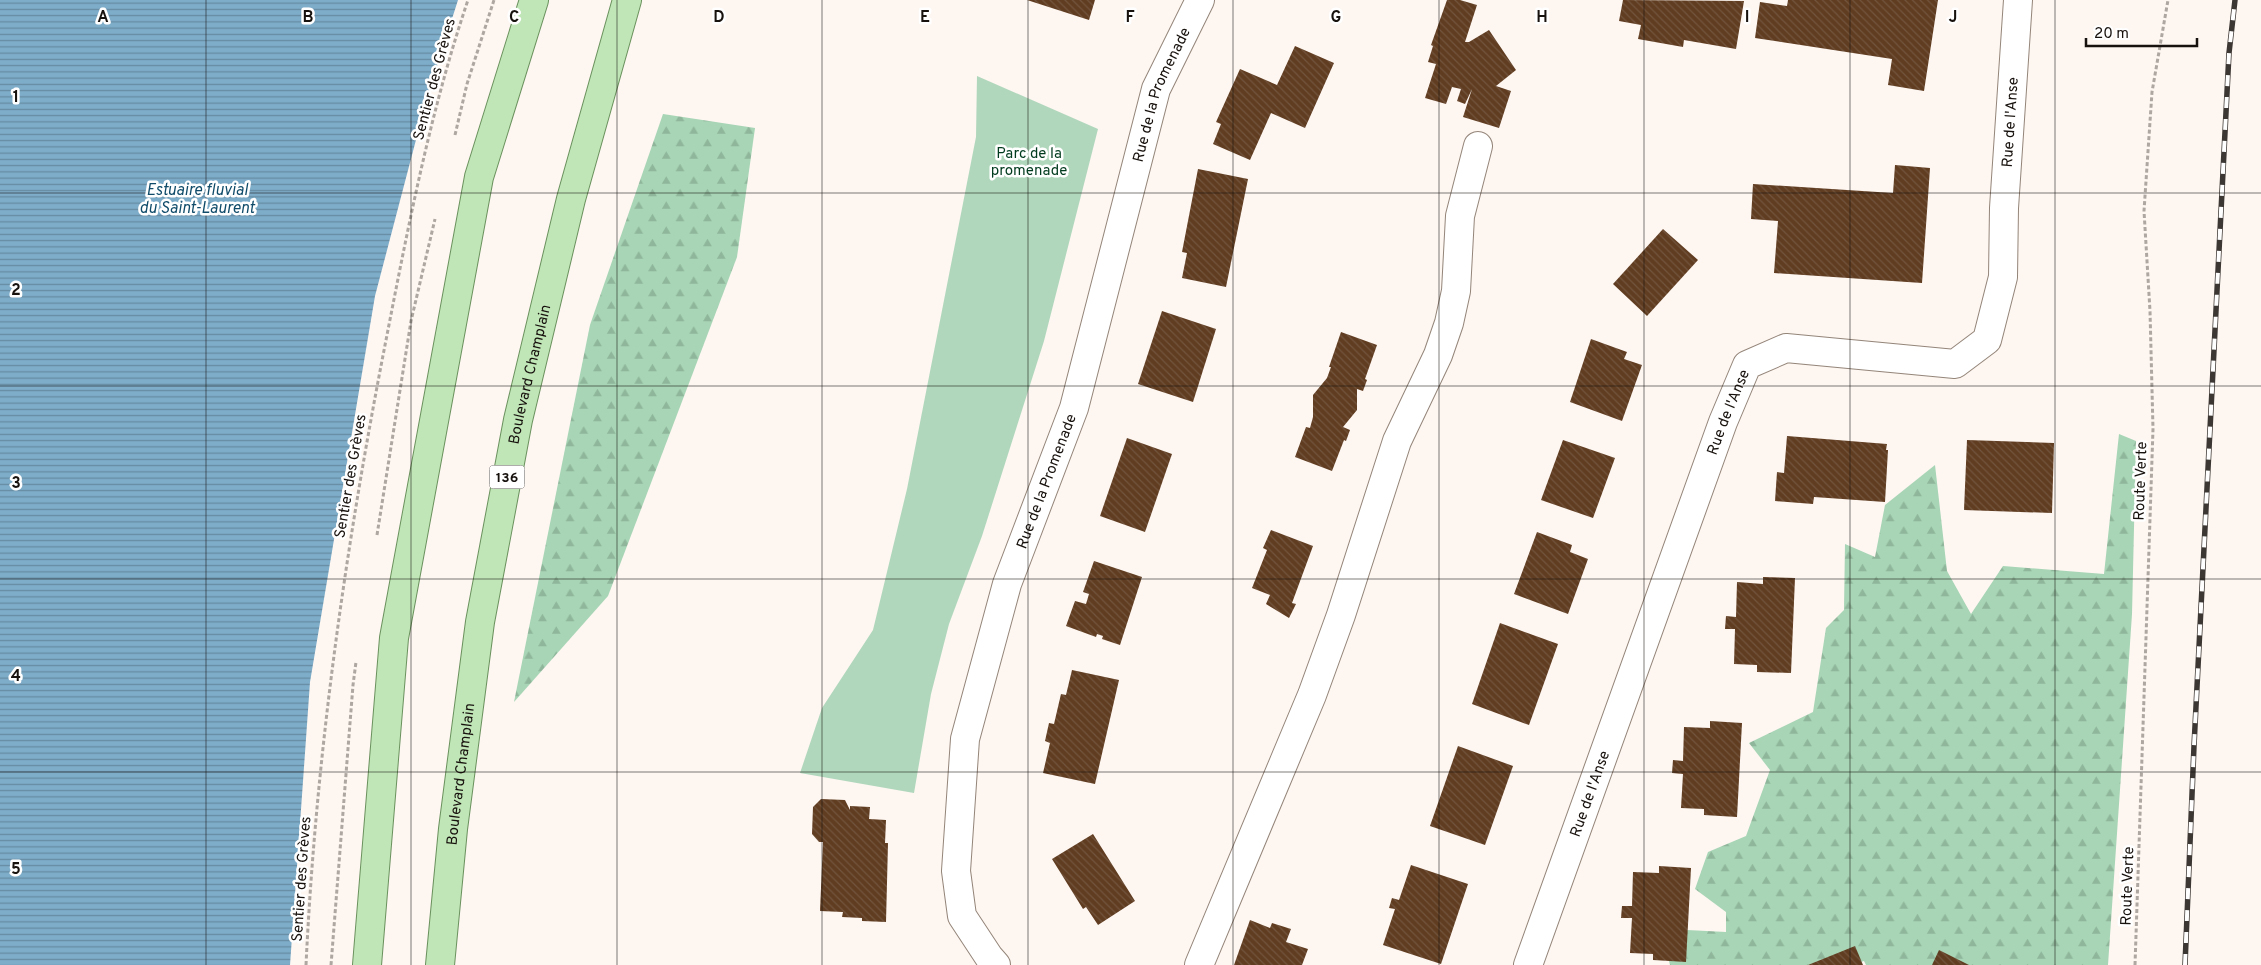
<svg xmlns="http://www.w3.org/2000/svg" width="2261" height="965" viewBox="0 0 2261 965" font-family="Overpass,sans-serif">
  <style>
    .forest { fill: url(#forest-firs) }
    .park { fill: #b0d7bc }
    .water { fill: url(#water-rules) }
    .building { fill: url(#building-back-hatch) }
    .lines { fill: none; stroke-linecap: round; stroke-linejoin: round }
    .minor-casing { stroke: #948579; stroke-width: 30 }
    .major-casing { stroke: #6a915d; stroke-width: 30 }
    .path { stroke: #ada6a1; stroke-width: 3; stroke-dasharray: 4 2.5; stroke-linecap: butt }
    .minor { stroke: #fff; stroke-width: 28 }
    .major { stroke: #c0e6b7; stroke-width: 28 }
    .rail-casing { stroke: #3d3733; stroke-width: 5.5 }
    .rail { stroke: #fff; stroke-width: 4; stroke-dasharray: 11; stroke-linecap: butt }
    .grid { fill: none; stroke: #18120e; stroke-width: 1; stroke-opacity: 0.55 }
    .labels { text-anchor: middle; stroke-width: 5; stroke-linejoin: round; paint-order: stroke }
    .shield { fill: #fff; stroke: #5d5956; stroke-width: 1 }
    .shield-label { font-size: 14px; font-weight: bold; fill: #18120e }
    .street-label { font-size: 15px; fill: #18120e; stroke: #fff }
    .park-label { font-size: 15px; fill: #013b1e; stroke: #fff }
    .water-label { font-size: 16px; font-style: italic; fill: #104c6a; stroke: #fff }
    .grid-label { font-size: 16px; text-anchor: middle; font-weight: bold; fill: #18120e; stroke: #fff; stroke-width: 5; stroke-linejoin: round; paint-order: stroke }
  </style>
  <defs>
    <pattern id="forest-firs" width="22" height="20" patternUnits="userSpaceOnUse" patternTransform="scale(1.25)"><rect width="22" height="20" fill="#a7d5b5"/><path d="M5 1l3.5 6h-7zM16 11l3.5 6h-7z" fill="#8fb69a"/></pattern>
    <pattern id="water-rules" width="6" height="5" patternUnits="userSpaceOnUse" patternTransform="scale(1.25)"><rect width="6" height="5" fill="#7eadca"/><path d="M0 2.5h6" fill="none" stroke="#668ba2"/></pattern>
    <pattern id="building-back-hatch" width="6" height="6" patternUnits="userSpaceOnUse" patternTransform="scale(1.25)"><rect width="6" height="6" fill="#603c20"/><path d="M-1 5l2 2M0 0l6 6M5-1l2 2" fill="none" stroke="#72553e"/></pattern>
  </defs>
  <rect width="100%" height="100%" fill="#fdf6f1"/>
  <g class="forest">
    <polygon points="663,114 755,128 737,257 608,596 514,702 590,325"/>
    <polygon points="2119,434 2136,441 2132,614 2108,965 1866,965 1864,961 1850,965 1670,965 1669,961 1687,930 1726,932 1726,912 1695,889 1708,852 1746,836 1770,770 1749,743 1813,712 1826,628 1844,610 1845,544 1875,557 1885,505 1935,465 1947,571 1971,614 2003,566 2104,574"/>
  </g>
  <polygon class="park" points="977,76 1098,129 1044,341 982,536 949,624 931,694 914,793 800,773 822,708 873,630 907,489 976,137"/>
  <polygon class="water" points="0,0 458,0 428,94 375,296 310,682 290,965 0,965"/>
  <g class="building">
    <polygon points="1027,0 1095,0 1089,20"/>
    <polygon points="1447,0 1460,0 1477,5 1465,42 1469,42 1489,30 1516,70 1496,86 1511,91 1499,128 1463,117 1472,89 1465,104 1457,101 1461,89 1452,87 1446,104 1425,98 1436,64 1428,62 1433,46 1431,45"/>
    <polygon points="1623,0 1744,1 1736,49 1684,40 1683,47 1638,39 1641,25 1619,21"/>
    <polygon points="1788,0 1938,0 1924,91 1888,85 1892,59 1755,38 1760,2 1787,6"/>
    <polygon points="1295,46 1334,63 1305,128 1271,113 1250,160 1213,144 1221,124 1216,122 1240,69 1277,85"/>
    <polygon points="1895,165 1930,168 1922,283 1774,273 1778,221 1751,219 1753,184 1893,193"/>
    <polygon points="1198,169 1248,179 1226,287 1182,278 1187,253 1182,252"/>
    <polygon points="1663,229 1698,260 1647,316 1613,284"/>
    <polygon points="1162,311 1216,329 1193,402 1138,384"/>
    <polygon points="1341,332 1377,345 1365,379 1367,380 1363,391 1357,389 1357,410 1343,427 1350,430 1346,441 1344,440 1332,471 1295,457 1306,427 1310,428 1313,417 1313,395 1327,378 1331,367 1329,367"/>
    <polygon points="1591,339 1627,352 1624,359 1642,365 1622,421 1570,402"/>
    <polygon points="1787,436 1887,444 1886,450 1888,450 1885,502 1814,497 1813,504 1775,501 1777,472 1784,473"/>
    <polygon points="1127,438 1172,454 1145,532 1100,516"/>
    <polygon points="1563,440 1615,458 1593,518 1541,500"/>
    <polygon points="1967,440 2054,443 2052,513 1964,510"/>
    <polygon points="1271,530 1313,546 1292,603 1296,604 1289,618 1266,604 1270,595 1252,588 1267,550 1263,548"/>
    <polygon points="1537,532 1572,545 1570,552 1588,559 1568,614 1514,594"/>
    <polygon points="1094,561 1142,577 1120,645 1102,639 1103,636 1097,634 1096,637 1066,626 1075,601 1086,604 1089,594 1083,592"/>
    <polygon points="1763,577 1795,578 1791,673 1757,672 1757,665 1734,664 1735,629 1725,629 1726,616 1736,617 1737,582 1763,584"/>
    <polygon points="1500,623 1558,644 1529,725 1472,704"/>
    <polygon points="1072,670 1119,680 1095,784 1043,773 1050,743 1045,741 1049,723 1054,724 1061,694 1066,695"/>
    <polygon points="1710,721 1742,723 1737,817 1704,815 1704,809 1681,808 1683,774 1672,773 1673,760 1683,761 1684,727 1710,728"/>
    <polygon points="1458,746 1513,766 1485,845 1430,826"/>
    <polygon points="821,799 845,800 850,810 850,806 870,807 869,819 886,820 885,843 888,843 886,922 862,921 862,918 842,917 843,912 820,911 823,842 819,842 812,834 813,807"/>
    <polygon points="1093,834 1135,901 1098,925 1086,907 1083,909 1052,859"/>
    <polygon points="1411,865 1468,884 1441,964 1383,945 1395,909 1389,908 1392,898 1399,900"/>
    <polygon points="1659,866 1691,868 1686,962 1653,960 1653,954 1630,953 1632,918 1621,918 1622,906 1632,906 1633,872 1659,873"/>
    <polygon points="1250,920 1270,928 1272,923 1291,929 1286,942 1308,949 1302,965 1234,965"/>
    <polygon points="1855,946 1863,965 1808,965"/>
    <polygon points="1939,950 1969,965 1932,965"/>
  </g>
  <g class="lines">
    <g class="minor-casing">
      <g id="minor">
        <path id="s1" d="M996,965L989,957L962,916L956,871L965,739L1007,584L1074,408L1156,89L1200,0"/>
        <polyline points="1199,965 1312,695 1341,615 1397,441 1438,355 1449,323 1456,291 1460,216 1478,146"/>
        <path id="s2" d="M1528,965L1723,422L1747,365L1786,348L1955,364L1987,340L2003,277L2004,208L2018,0"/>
      </g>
    </g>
    <g class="major-casing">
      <g id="major">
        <polyline points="367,965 394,638 479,177 534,0"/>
        <path id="s3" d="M440,965L453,829L480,622L518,420L571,199L627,0"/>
      </g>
    </g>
    <g class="path">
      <polyline points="455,135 467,84 494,0"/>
      <polyline points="377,535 411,321 435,219"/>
      <path d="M306,965C316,754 346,543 387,335C409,222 431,109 468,0"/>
      <polyline points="331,965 353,685 356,662"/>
      <polyline points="2135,965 2153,429 2150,311 2144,211 2152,92 2168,0"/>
    </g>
    <use href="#minor" class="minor"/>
    <use href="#major" class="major"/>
    <g class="rail-casing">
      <polyline id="rail" points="2185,965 2194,746 2229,53 2235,0"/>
    </g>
    <use href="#rail" class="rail"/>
  </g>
  <path class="grid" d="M206,0V965M411,0V965M617,0V965M822,0V965M1028,0V965M1233,0V965M1439,0V965M1644,0V965M1850,0V965M2055,0V965M0,193H2261M0,386H2261M0,579H2261M0,772H2261"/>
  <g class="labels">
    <rect class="shield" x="489.5" y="465.5" width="35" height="23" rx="4"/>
    <g class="shield-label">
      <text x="507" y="482">136</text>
    </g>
    <g class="street-label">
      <text transform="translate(434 79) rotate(-75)" y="5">Sentier des Grèves</text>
      <text dy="5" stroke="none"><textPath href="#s1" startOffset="912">Rue de la Promenade</textPath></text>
      <text dy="5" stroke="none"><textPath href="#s2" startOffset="1111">Rue de l'Anse</textPath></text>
      <text dy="5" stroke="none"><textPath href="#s3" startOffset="598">Boulevard Champlain</textPath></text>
      <text dy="5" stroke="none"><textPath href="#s2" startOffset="588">Rue de l'Anse</textPath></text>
      <text transform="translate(350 476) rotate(-80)" y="5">Sentier des Grèves</text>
      <text transform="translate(2140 481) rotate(-88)" y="5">Route Verte</text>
      <text dy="5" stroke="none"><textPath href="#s1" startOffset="508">Rue de la Promenade</textPath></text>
      <text dy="5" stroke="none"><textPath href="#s3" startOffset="192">Boulevard Champlain</textPath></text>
      <text dy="5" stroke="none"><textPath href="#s2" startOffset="182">Rue de l'Anse</textPath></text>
      <text transform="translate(301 879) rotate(-86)" y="5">Sentier des Grèves</text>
      <text transform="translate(2127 886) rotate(-88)" y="5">Route Verte</text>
    </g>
    <g class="park-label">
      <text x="1029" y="158">Parc de la<tspan x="1029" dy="17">promenade</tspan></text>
    </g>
    <g class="water-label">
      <text x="197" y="195">Estuaire fluvial<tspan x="197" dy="18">du Saint-Laurent</tspan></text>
    </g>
  </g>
  <g class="grid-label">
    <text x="103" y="22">A</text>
    <text x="308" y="22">B</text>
    <text x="514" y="22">C</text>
    <text x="719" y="22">D</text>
    <text x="925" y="22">E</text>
    <text x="1130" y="22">F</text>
    <text x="1336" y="22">G</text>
    <text x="1542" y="22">H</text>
    <text x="1747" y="22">I</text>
    <text x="1953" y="22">J</text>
    <text x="16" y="102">1</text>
    <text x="16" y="295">2</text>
    <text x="16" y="488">3</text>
    <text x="16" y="681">4</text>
    <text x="16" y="874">5</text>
  </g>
  <path d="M2086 38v8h111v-8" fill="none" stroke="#18120e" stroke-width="2.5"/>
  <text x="2094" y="38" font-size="15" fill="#18120e" stroke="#ffffff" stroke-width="4" paint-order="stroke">20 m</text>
</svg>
